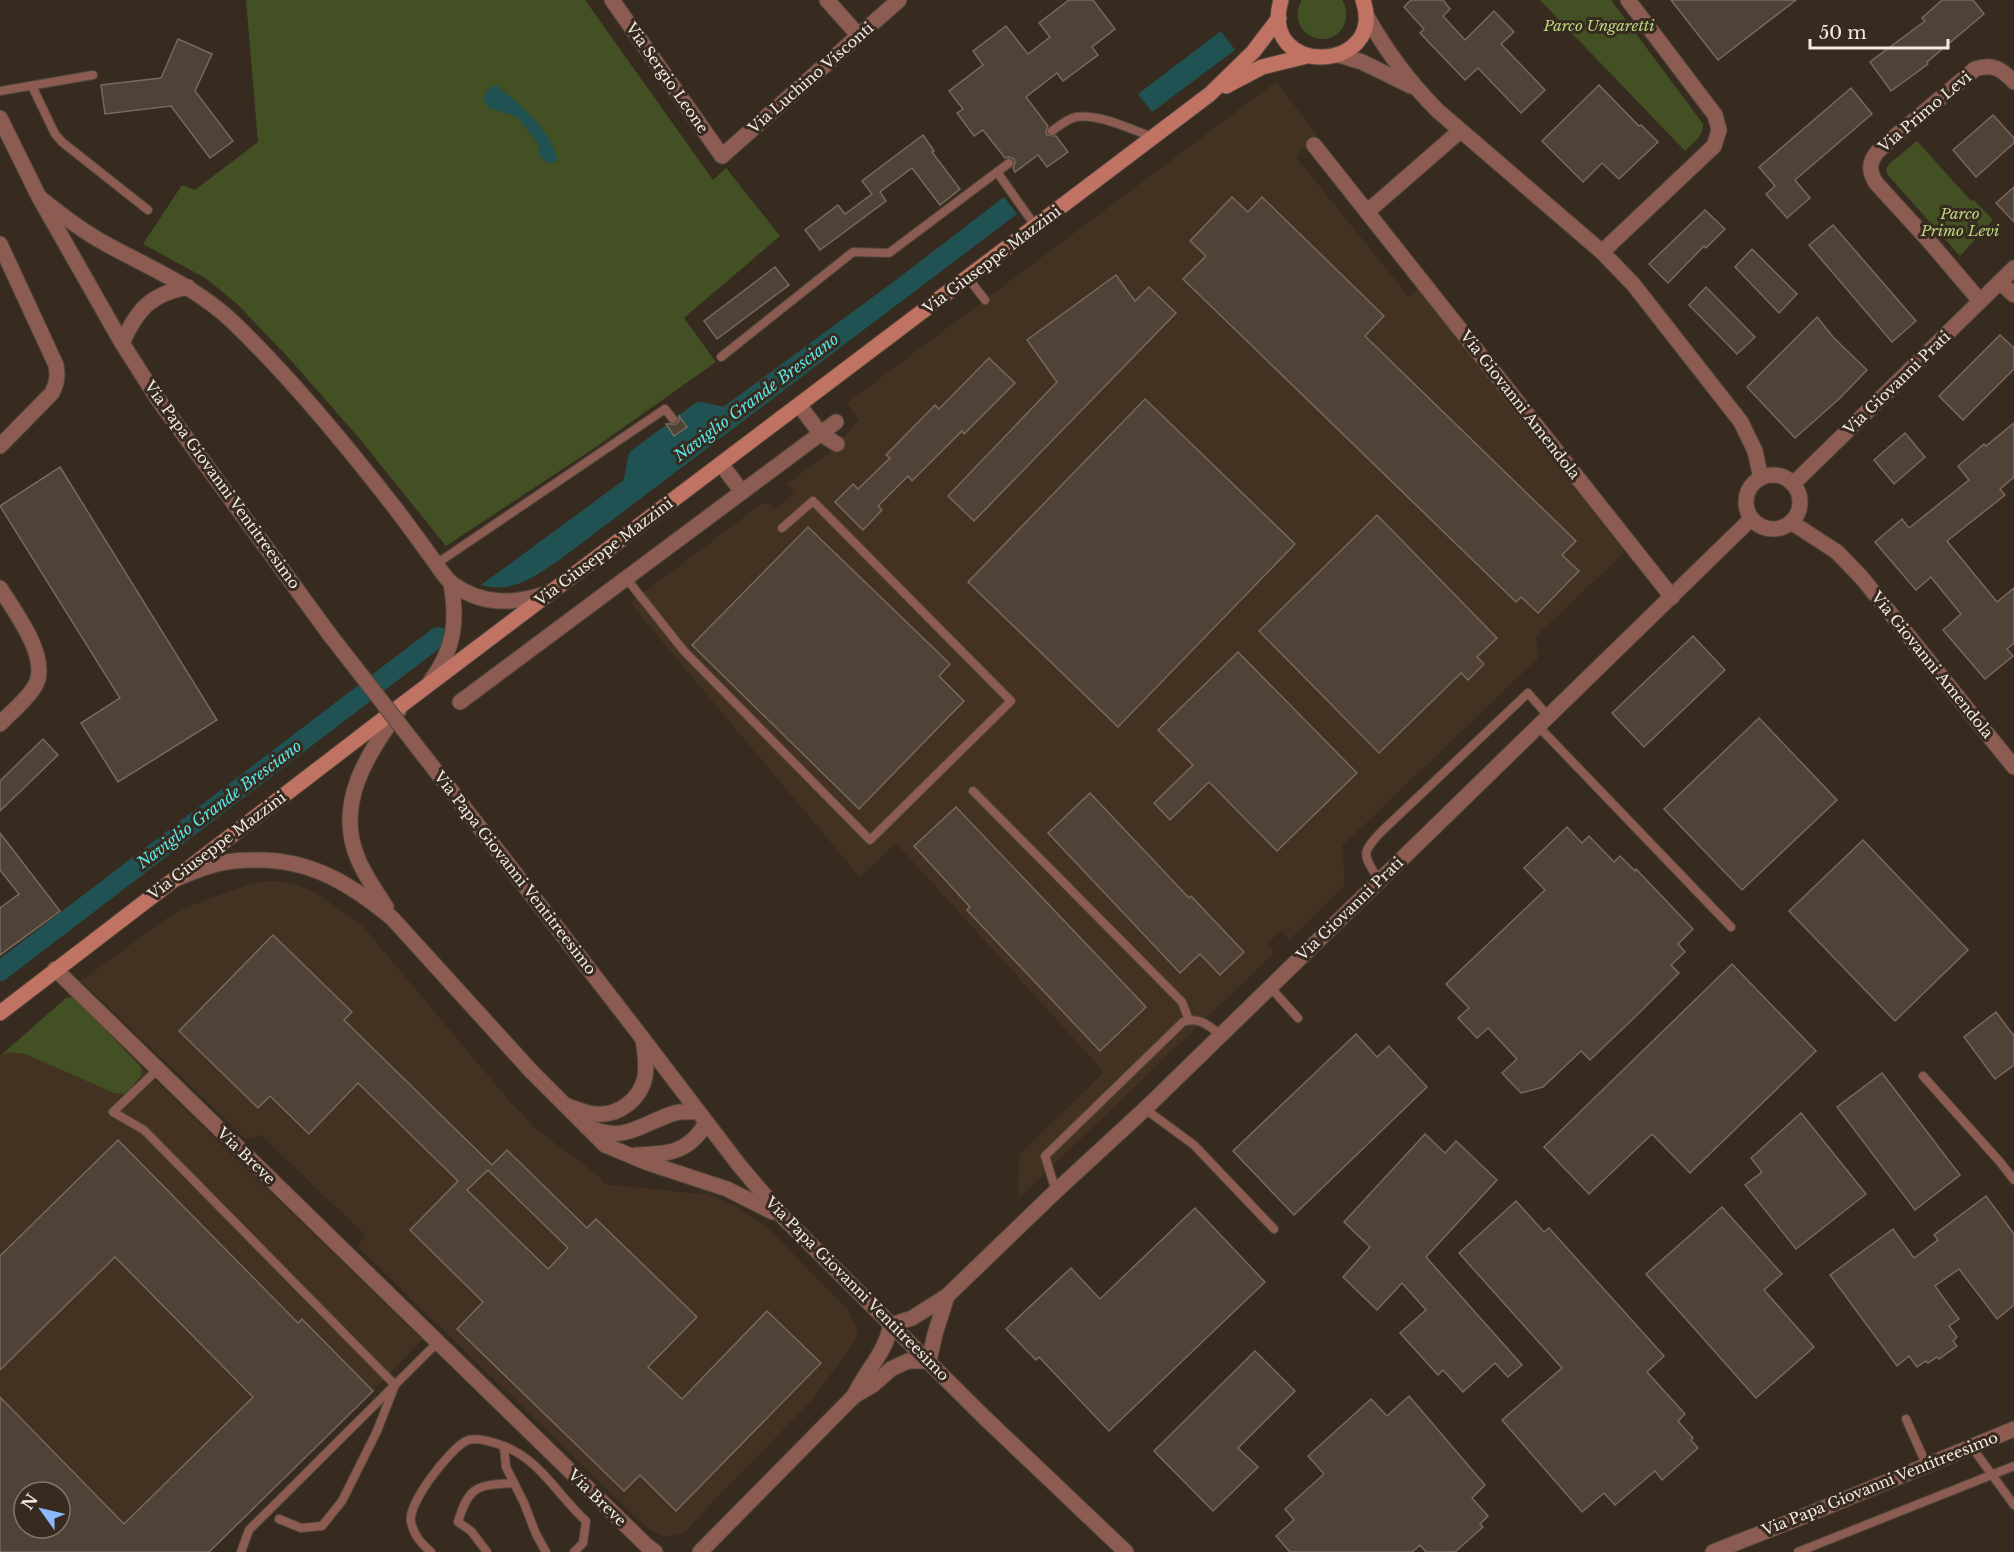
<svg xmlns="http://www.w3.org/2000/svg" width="2014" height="1552" viewBox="0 0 2014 1552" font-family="'Libre Baskerville',serif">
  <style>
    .built { fill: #433222; fill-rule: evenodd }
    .green { fill: #425023 }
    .water { fill: #205253 }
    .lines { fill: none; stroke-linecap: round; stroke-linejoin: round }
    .canal { stroke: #205253; stroke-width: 20 }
    .building { fill: #4f4236; stroke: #77695d; stroke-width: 1.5; fill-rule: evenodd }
    .service-casing { stroke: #51463b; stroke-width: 10 }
    .minor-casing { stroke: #51463b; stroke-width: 17 }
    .tertiary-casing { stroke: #51463b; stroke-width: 17 }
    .secondary-casing { stroke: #51463b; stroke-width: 17 }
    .service { stroke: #8c5b51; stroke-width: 8 }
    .minor { stroke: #8c5b51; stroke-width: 15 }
    .tertiary { stroke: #8c5b51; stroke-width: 15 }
    .secondary { stroke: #c07363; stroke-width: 15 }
    .tertiary-bridge-casing { stroke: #51463b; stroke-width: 17; stroke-linecap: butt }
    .tertiary-bridge { stroke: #8c5b51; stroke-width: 15 }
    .labels { text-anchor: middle; stroke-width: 6; stroke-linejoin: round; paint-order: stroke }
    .park-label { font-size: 15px; font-style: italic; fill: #bbd77f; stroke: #372b20 }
    .street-label { font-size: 15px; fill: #f2eae3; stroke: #372b20 }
    .water-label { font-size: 16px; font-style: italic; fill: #5ae5e7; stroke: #372b20 }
  </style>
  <rect width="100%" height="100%" fill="#372b20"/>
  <g class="built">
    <polygon points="1276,82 1317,135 1296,157 1409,297 1418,288 1625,552 1536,636 1538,658 1342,846 1345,885 1290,939 1281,930 1267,944 1275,952 1018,1199 1019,1155 1104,1072 896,843 860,877 630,603 763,503 764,504 768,502 774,509 794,494 787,484 830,452 859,420 847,403"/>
    <polygon points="272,881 292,883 316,893 360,923 512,1104 537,1130 599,1176 604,1184 711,1195 738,1207 771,1231 849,1311 857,1329 856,1339 813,1399 683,1533 665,1537 648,1529 358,1247 365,1235 261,1135 246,1139 81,981 167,918 189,906 254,883"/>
    <path d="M11,1052L25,1054L114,1093L135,1085L141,1076L142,1068L422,1339L373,1391L209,1552H0V1056ZM24,1492H60V1528H24Z"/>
  </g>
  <g class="green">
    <polygon points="246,0 585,0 713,180 726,168 780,236 684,318 716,362 593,449 446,546 359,438 287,356 237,304 207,279 143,244 182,185 195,190 258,142"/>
    <path d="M1302,0H1342C1347,8 1348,18 1343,27C1326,55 1284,30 1302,0Z"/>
    <path d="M1540,0H1611L1703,124C1704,136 1693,143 1685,151Z"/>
    <polygon points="1917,141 1971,201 1974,200 1993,220 1960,256 1887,174 1886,169 1889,164"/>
    <polygon points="74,997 142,1068 141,1076 126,1094 114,1093 25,1054 11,1052 0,1056 66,998"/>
  </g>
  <g class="water">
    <polygon points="1221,31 1235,50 1152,112 1138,94"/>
    <path d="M496,85C522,107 548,126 558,161L547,163L540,156L538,144L517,117L489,108L483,99L488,89Z"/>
    <path d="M1004,197L1017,214L558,561C533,577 512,594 481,585L892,283Z"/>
  </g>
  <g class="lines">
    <g class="canal">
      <polyline points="632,491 638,458 700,412 729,418"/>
      <polyline points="0,971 438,637"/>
    </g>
  </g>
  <g class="building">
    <polygon points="1069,0 1093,0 1115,29 1092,47 1098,55 1063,81 1057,73 1026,97 1048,126 1046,131 1047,135 1056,136 1068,152 1047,167 1038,155 1015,172 1013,168 1015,163 1014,159 1009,157 1005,158 983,130 974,136 957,113 963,109 949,91 983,65 973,51 1006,26 1028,54 1050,37 1039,23"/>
    <polygon points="1411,0 1443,0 1450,9 1443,16 1465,40 1494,11 1514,32 1501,44 1545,90 1521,113 1478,68 1465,80 1420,33 1424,29 1404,7"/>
    <polygon points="1671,0 1796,0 1718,60"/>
    <polygon points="1942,0 1973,0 1984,14 1927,62 1928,64 1891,91 1870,62 1925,21 1922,18"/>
    <polygon points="178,39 212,54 195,91 233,141 210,158 171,106 105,114 101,85 161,78"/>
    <polygon points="1599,85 1639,126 1641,125 1658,142 1619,179 1602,163 1583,182 1542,141"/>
    <polygon points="1851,88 1872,114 1795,180 1810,198 1787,218 1766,194 1775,186 1759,167"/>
    <polygon points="1993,115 2014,138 2014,143 1976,177 1953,150"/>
    <polygon points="923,135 934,151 932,152 960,189 940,205 912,168 880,192 886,201 820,250 805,230 838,205 845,214 872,194 862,181"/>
    <polygon points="2014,187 2014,222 1996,203"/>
    <polygon points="1232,197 1248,212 1262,197 1384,316 1365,336 1576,541 1562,555 1579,571 1538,613 1521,597 1516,602 1183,279 1206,256 1190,241"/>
    <polygon points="1705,210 1725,229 1706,248 1704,246 1668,283 1649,264"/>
    <polygon points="1833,225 1916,321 1892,342 1809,245"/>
    <polygon points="1752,249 1797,294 1779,313 1735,267"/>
    <polygon points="775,267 789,285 717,339 704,321"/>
    <polygon points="1116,275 1135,301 1149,287 1176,313 974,521 948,496 1057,382 1027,340"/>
    <polygon points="1706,287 1755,337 1737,354 1689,305"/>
    <polygon points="1817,317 1833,337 1867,370 1840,398 1795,438 1747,387"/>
    <polygon points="2000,335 2014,348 2014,369 1963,420 1939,396"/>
    <polygon points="989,358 1015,383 964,434 962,431 912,481 908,476 878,506 882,510 863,530 835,502 853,484 858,489 890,458 886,455 935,405 939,409"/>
    <polygon points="1145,399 1295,544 1118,727 968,582"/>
    <polygon points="679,416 687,427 674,436 666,424 676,424 679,421"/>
    <polygon points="2014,423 2014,477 2000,489 2005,495 1947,541 1997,602 2014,588 2014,643 2007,649 2013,656 1985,679 1943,630 1961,614 1931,577 1916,590 1875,542 1902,519 1909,528 1969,480 1958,466 1984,444 1986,446"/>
    <polygon points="1905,433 1925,457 1894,484 1874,460"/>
    <polygon points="60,467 217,720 118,782 81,723 120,698 0,506"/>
    <polygon points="1377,515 1497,638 1477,657 1484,664 1468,680 1461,673 1379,753 1259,631"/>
    <polygon points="808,527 950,664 939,676 964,701 859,809 692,645"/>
    <polygon points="1693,636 1725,670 1644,747 1612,713"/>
    <polygon points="1238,652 1357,773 1277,851 1209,782 1170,820 1154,803 1193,765 1158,730"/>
    <polygon points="1759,718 1837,800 1742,890 1664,809"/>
    <polygon points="43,739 58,755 0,811 0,781"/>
    <polygon points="1090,793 1189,898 1191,896 1244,952 1220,975 1200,954 1180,973 1048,833"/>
    <polygon points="956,807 1146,1007 1100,1051 967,910 970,907 914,846"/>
    <polygon points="1567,827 1582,843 1589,836 1614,862 1620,856 1635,871 1636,869 1693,929 1678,944 1685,952 1671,965 1679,973 1638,1014 1590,1060 1581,1051 1543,1087 1521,1093 1502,1073 1517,1059 1488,1028 1477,1038 1458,1018 1469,1008 1446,984 1545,890 1524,868"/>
    <polygon points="0,833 60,911 0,955 0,908 19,894 0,870"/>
    <polygon points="1863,840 1968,950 1895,1021 1789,911"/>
    <path d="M273,935L352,1012L344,1020L492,1165L507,1150L587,1228L596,1219L697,1317L648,1367L682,1399L767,1311L821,1363L676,1511L640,1475L624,1491L457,1329L483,1302L410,1230L458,1181L358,1083L309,1134L270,1096L258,1108L179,1031ZM488,1170L568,1248L548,1269L467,1190Z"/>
    <polygon points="1732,964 1816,1051 1690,1173 1652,1134 1589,1194 1544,1147"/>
    <polygon points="1996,1012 2014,1036 2014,1065 1995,1079 1964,1037"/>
    <polygon points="1356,1034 1377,1057 1389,1046 1427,1087 1294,1215 1233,1151"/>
    <polygon points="1882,1073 1960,1175 1915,1210 1837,1107"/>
    <polygon points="1801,1113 1866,1194 1796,1249 1745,1185 1762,1172 1751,1158"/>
    <polygon points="1425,1134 1445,1153 1456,1141 1497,1180 1426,1257 1522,1365 1508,1377 1495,1363 1463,1392 1443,1370 1438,1375 1400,1333 1426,1310 1402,1283 1377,1310 1343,1277 1370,1247 1344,1222"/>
    <path d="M118,1140L298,1323L302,1319L373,1391L209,1552H0V1397L124,1524L253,1397L115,1257L0,1370V1256ZM24,1492H60V1528H24Z"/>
    <polygon points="1986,1196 2014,1234 2014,1305 1997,1319 1959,1269 1935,1286 1959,1319 1949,1326 1957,1337 1953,1341 1957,1346 1939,1359 1937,1357 1928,1363 1926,1361 1917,1367 1909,1356 1897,1366 1830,1275 1893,1229 1914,1258 1938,1240 1934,1235"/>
    <polygon points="1516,1201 1544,1232 1549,1228 1664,1356 1647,1372 1685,1414 1678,1421 1693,1438 1691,1440 1698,1448 1662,1480 1655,1471 1615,1505 1604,1493 1582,1512 1502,1420 1562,1368 1459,1253"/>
    <polygon points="1722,1207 1782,1274 1764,1290 1814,1347 1756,1398 1646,1274"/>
    <polygon points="1195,1208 1265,1282 1109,1431 1039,1357 1036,1360 1006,1329 1071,1268 1100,1299"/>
    <polygon points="1255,1351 1295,1391 1238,1448 1258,1467 1213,1511 1154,1451"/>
    <polygon points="1409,1396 1485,1485 1472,1498 1488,1516 1480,1524 1483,1527 1455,1552 1426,1552 1420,1545 1412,1552 1290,1552 1276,1536 1294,1520 1285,1509 1324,1474 1308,1456 1371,1399 1387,1416"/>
  </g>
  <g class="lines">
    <g class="service-casing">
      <g id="service">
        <polyline points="32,86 55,134 62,142 148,210"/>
        <polyline points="0,91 93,75"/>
        <path d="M1052,131C1059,126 1067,119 1076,117C1098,113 1132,130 1153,137"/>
        <polyline points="1009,163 997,172 1036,227"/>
        <polyline points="968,278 985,300"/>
        <polyline points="721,357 853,252 889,253 997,172"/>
        <polyline points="436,564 665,409 673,419"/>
        <polyline points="626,578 684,651 870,840 1011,701 813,501 782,528"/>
        <polyline points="1538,726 1731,927"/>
        <polyline points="973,791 1182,1002 1189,1020"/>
        <path d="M1379,881C1364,854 1359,855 1382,831L1528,693L1548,716"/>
        <polyline points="1270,987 1298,1018"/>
        <polyline points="157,1070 113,1112 144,1130 395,1385 377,1431 342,1501 322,1526 301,1528 279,1519"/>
        <polyline points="1923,1076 2000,1162 2014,1180"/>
        <polyline points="1145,1109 1194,1145 1274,1229"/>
        <path d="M1056,1191L1045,1156L1183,1022C1199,1016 1209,1026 1221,1035"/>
        <polyline points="1906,1419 1927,1466"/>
        <polyline points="504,1446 506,1467 524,1503 536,1534 546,1552"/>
        <polyline points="1971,1446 2014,1505"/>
        <polyline points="241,1552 249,1530 438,1342"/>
        <path d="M431,1552C421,1543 414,1536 411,1522C407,1504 449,1450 466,1441C476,1436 496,1443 506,1447C541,1461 559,1497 586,1521L583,1543L574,1552"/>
        <path d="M487,1552L471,1531L458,1522C469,1485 478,1485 514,1483"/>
        <polyline points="1798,1552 2014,1466"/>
      </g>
    </g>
    <g class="minor-casing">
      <g id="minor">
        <polyline points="612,0 722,156 899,0"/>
        <polyline points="827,0 859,36"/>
        <path d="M1366,15C1386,51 1409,82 1438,111L1602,252L1633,284L1741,422L1755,451L1761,478"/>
        <polyline points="1339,55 1362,62 1411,86"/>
        <polyline points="1314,145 1672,597"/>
        <polyline points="1367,212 1460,131"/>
        <path d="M0,244L56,365C58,376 57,383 52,393L0,446"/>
        <polyline points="1602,252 1714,146 1719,130 1715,115 1628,0"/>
        <polyline points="2000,282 2014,295"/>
        <path d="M1980,301L1929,241L1876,183C1868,170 1869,161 1879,150L1975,69C1992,63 2002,69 2014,82"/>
        <polyline points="799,405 821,434 837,444"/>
        <polyline points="721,464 742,492"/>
        <circle cx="1773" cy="502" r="27"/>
        <polyline points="1793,484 2014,268"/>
        <polyline points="1791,522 1837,552 1862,578 2014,767"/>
        <path d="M0,588C14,611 51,658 35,686C27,700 11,712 0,724"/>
        <polyline points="460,702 836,422"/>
        <polyline points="55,969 646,1545 655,1552"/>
        <path d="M854,1396C866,1370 885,1354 891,1325L912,1318L947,1296L1056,1191L1145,1109L1751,519"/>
        <polyline points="700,1552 854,1396 873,1385 891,1369 908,1361 929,1361 935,1334 947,1296"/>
      </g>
    </g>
    <g class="tertiary-casing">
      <g id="tertiary">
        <polyline points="0,118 39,197 122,343 157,398 330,635"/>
        <path d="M39,197C60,214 82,231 106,244C150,268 196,287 233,322C287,374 342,440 388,499C404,519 419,540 434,561C440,569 446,580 454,585C484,606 515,604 548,593"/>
        <path d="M122,343C137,310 150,294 188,287"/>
        <path d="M430,682C454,650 458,622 451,583"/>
        <polyline points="446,784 643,1039 739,1165 783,1217 985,1418 1126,1552"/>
        <path d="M178,878C191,873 204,867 217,864C231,860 245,860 259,860C312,860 352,885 392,918L531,1071L605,1145L648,1163L727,1189L773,1212"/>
        <path d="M386,907C376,891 365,876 358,859C334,803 368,754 399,710"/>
        <path d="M568,1106C577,1109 586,1114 596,1114C618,1116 640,1100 645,1077C647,1065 645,1051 643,1039"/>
        <path d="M586,1126C625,1145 641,1123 675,1113C683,1111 690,1112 698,1112"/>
        <path d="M636,1155C668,1154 689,1153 706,1123"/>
        <polyline points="1713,1552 1807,1515 2014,1429"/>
      </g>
    </g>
    <g class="secondary-casing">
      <g id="secondary">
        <path d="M1281,0C1258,79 1388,73 1363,0"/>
        <polyline points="1226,86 1262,67 1307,56"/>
        <polyline points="0,1013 403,704 1210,94 1253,52 1279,18"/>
      </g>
    </g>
    <use href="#service" class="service"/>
    <use href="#minor" class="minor"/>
    <use href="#tertiary" class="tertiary"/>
    <use href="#secondary" class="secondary"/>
    <g class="tertiary-bridge-casing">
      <polyline id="tertiary-bridge" points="330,635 446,784"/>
    </g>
    <use href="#tertiary-bridge" class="tertiary-bridge"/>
  </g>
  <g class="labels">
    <g class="park-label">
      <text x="1599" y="31">Parco Ungaretti</text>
      <text x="1960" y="219">Parco<tspan x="1960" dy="17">Primo Levi</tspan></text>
    </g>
    <g class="street-label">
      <text transform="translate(667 78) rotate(55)" y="5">Via Sergio Leone</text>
      <text transform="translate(811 78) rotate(-41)" y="5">Via Luchino Visconti</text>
      <text transform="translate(1925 112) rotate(-40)" y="5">Via Primo Levi</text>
      <text transform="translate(992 260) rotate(-37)" y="5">Via Giuseppe Mazzini</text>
      <text transform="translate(1897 383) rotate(-44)" y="5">Via Giovanni Prati</text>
      <text transform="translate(1520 405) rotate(52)" y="5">Via Giovanni Amendola</text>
      <text transform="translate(222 485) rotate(54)" y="5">Via Papa Giovanni Ventitreesimo</text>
      <text transform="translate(604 552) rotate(-37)" y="5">Via Giuseppe Mazzini</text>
      <text transform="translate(1932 665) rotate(51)" y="5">Via Giovanni Amendola</text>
      <text transform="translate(217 846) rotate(-37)" y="5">Via Giuseppe Mazzini</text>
      <text transform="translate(515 873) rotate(52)" y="5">Via Papa Giovanni Ventitreesimo</text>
      <text transform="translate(1350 909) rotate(-44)" y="5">Via Giovanni Prati</text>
      <text transform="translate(246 1156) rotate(44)" y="5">Via Breve</text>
      <text transform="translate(857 1289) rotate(45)" y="5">Via Papa Giovanni Ventitreesimo</text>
      <text transform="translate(1880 1484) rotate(-22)" y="5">Via Papa Giovanni Ventitreesimo</text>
      <text transform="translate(597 1498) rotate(44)" y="5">Via Breve</text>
    </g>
    <g class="water-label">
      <text transform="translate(756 397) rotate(-37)" y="6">Naviglio Grande Bresciano</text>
      <text transform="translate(219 804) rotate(-37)" y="6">Naviglio Grande Bresciano</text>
    </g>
  </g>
  <g transform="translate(42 1510) rotate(304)"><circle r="28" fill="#372b20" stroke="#82776e" stroke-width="1.5"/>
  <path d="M0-4.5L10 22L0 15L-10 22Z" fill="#8bbafc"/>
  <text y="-9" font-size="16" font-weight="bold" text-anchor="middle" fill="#f2eae3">N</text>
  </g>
  <path d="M1810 39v9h138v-9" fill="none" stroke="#f2eae3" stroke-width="3"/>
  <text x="1819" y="39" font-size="18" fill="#f2eae3" stroke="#372b20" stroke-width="4.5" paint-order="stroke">50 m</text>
</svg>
